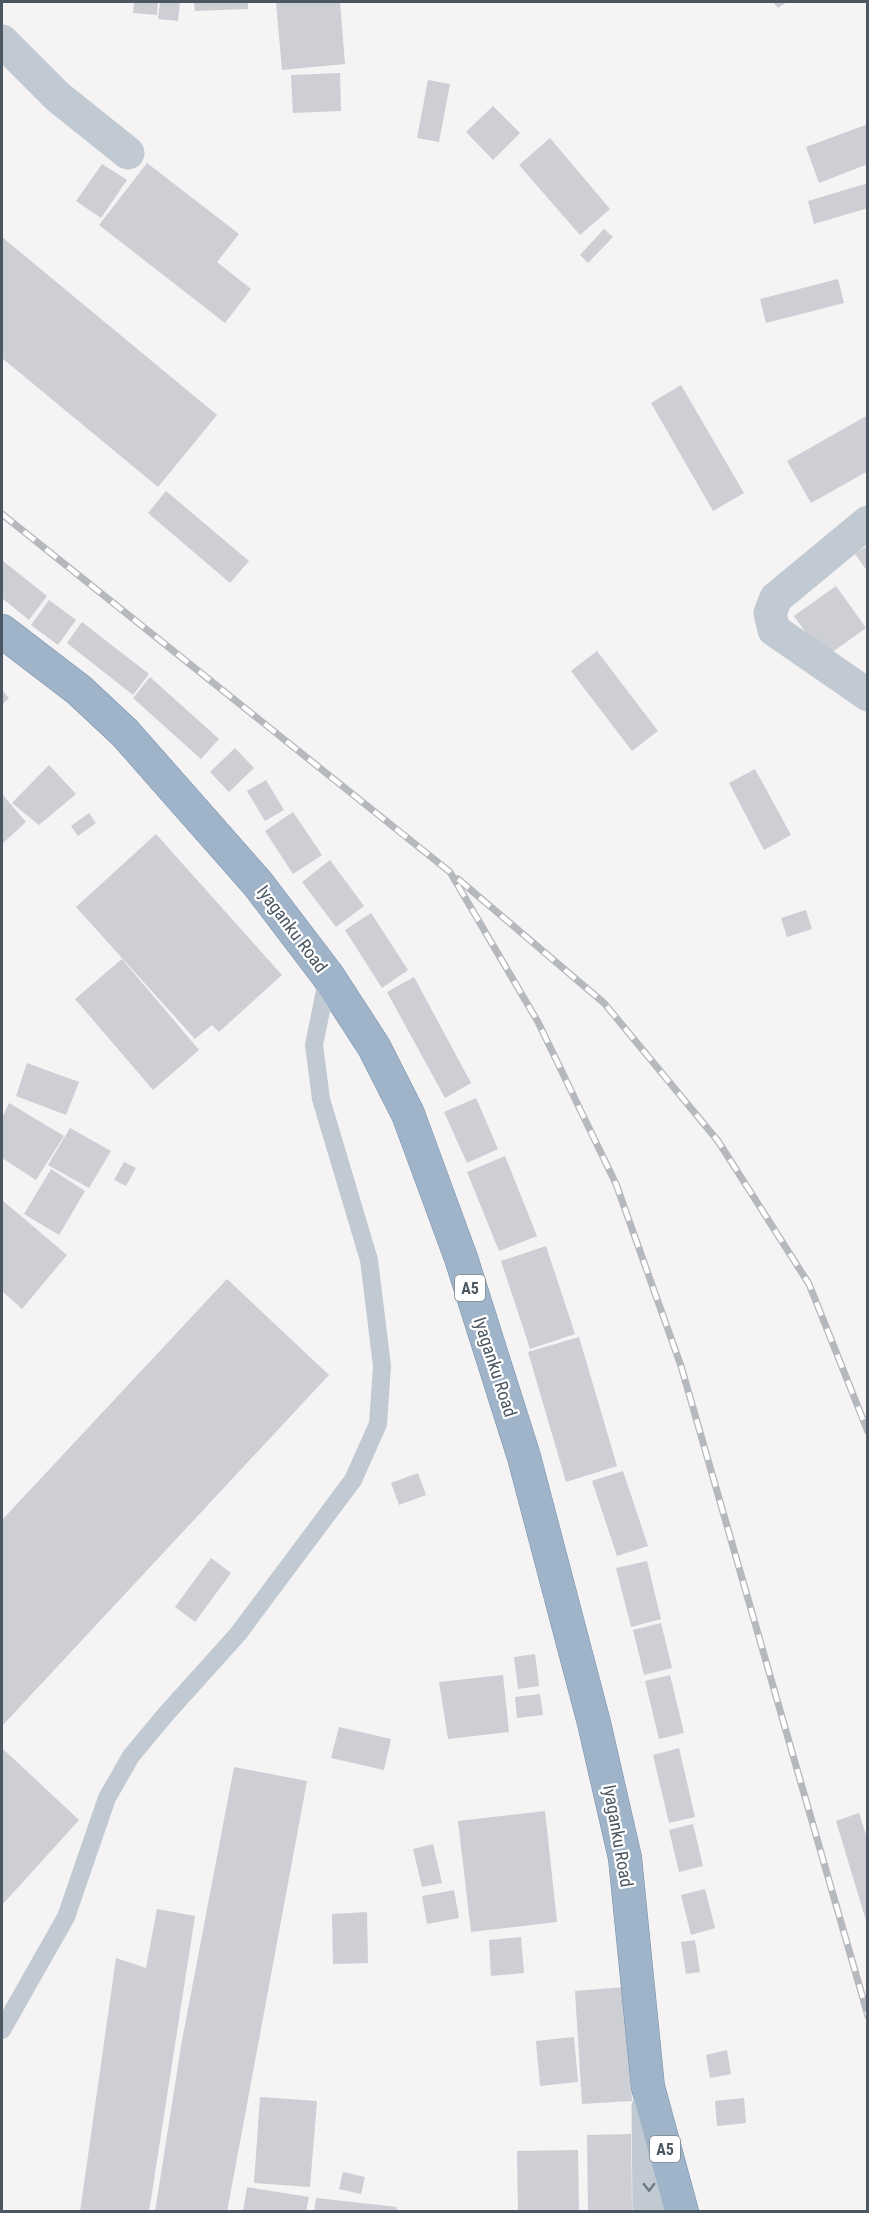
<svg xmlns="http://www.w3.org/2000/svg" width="869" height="2213" viewBox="0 0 869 2213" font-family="'Roboto Condensed',sans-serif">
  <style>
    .building { fill: #cdcfd5 }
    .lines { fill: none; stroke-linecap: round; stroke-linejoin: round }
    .trunk-casing { stroke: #7690ad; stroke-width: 34 }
    .service { stroke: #c1cad2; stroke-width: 18 }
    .minor { stroke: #c1cad2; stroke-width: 33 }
    .trunk { stroke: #9fb4c9; stroke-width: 33 }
    .rail-casing { stroke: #b5b8bd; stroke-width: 7 }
    .rail { stroke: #fff; stroke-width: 4.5; stroke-dasharray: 14; stroke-linecap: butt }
    .oneway { stroke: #6e7983 }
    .labels { text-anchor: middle; stroke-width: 4.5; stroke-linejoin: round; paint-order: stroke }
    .shield { fill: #fff; stroke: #808990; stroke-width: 1.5 }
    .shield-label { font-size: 16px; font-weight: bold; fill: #4a5661 }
    .street-label { font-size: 18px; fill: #4a5661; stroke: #fff }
  </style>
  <rect width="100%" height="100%" fill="#f5f3f3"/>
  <g class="building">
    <polygon points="134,2 158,2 157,15 133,13"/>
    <polygon points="160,2 180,2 178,21 158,19"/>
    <polygon points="194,2 248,2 248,9 195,11"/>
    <polygon points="276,2 340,2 345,64 282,70"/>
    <polygon points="773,2 787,2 778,8"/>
    <polygon points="340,73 341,111 293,113 291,75"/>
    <polygon points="428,80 450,84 439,142 417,138"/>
    <polygon points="493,106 520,133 493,160 466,132"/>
    <polygon points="868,124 868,164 819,183 806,147"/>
    <polygon points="550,138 610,209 580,235 519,165"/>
    <polygon points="147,163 239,234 217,262 251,289 225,323 99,225"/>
    <polygon points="102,164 127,180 101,218 76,201"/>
    <polygon points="868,183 868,208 814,224 808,201"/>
    <polygon points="604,229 613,237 588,263 580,255"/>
    <polygon points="2,237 217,415 158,487 2,358"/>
    <polygon points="838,279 844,303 766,323 760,299"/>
    <polygon points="681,385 744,493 713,511 651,403"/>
    <polygon points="868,415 868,471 811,503 787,461"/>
    <polygon points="166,491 249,561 230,583 148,513"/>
    <polygon points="868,545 868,572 855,554"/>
    <polygon points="3,561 47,596 29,620 2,598 2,564"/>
    <polygon points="836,586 866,628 824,658 794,616"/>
    <polygon points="49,600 76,620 58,645 31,625"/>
    <polygon points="82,622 149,674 133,695 67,643"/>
    <polygon points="597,651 658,731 632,751 571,671"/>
    <polygon points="150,677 219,739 201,759 133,698"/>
    <polygon points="2,690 9,698 2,705"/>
    <polygon points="235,748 254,768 229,792 210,772"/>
    <polygon points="49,765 76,794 39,825 12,803"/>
    <polygon points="755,769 791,835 764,850 729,783"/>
    <polygon points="266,780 284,810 265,821 247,791"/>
    <polygon points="2,794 26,822 2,844"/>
    <polygon points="293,812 322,855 293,874 265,831"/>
    <polygon points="89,813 96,823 78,836 71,826"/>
    <polygon points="156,834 282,975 219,1032 212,1025 195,1039 76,907"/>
    <polygon points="330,860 364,906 336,927 302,882"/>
    <polygon points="806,910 812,929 787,937 781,918"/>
    <polygon points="371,913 408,970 382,988 345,930"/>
    <polygon points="122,959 199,1050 153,1090 75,999"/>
    <polygon points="414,977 471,1083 445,1098 387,992"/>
    <polygon points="27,1063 79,1082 66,1115 16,1096"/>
    <polygon points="476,1098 498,1149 467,1163 444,1112"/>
    <polygon points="9,1103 64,1136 36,1180 2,1158 2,1118"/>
    <polygon points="70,1128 111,1151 89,1188 48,1165"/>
    <polygon points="505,1156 537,1236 499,1251 467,1172"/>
    <polygon points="124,1162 136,1168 126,1186 114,1180"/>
    <polygon points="51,1169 85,1191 59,1235 24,1214"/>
    <polygon points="2,1200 67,1255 22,1309 2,1291"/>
    <polygon points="546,1246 575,1334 530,1349 501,1261"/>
    <polygon points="227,1279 329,1375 2,1726 2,1520"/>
    <polygon points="579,1337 617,1466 566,1482 528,1352"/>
    <polygon points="623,1471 648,1546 617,1556 592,1481"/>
    <polygon points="418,1473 426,1495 399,1505 391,1483"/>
    <polygon points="211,1558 231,1573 195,1622 175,1607"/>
    <polygon points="647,1561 661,1619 631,1627 616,1568"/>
    <polygon points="661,1623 672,1668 644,1675 633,1630"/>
    <polygon points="535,1654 539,1686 518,1689 514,1657"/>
    <polygon points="503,1675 509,1732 448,1739 439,1682"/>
    <polygon points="670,1675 684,1733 659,1739 645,1681"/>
    <polygon points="540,1694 543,1715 517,1718 515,1697"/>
    <polygon points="339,1727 391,1739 384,1770 331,1758"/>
    <polygon points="2,1748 79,1820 2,1905"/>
    <polygon points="679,1748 695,1817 669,1823 653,1755"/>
    <polygon points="234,1767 307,1781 227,2212 155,2212 181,2046"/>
    <polygon points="545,1811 557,1922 471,1932 458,1821"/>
    <polygon points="859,1813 868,1841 867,1924 836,1821"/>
    <polygon points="693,1824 703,1866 679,1872 669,1830"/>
    <polygon points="433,1844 442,1883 422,1887 413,1849"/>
    <polygon points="705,1889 715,1928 691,1935 681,1895"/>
    <polygon points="454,1890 459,1918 427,1924 422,1896"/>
    <polygon points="157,1909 195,1916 149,2212 80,2212 116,1958 146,1968"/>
    <polygon points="367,1912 368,1963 333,1964 332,1914"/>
    <polygon points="521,1937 524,1973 491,1976 489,1940"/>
    <polygon points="695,1940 700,1972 686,1974 681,1942"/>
    <polygon points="626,1987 632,2101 582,2104 575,1991"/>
    <polygon points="574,2037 578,2082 540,2086 536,2041"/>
    <polygon points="727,2050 731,2074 710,2078 706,2055"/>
    <polygon points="260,2097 317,2101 310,2187 254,2183"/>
    <polygon points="744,2098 746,2123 717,2126 715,2101"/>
    <polygon points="631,2134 632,2212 588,2212 587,2135"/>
    <polygon points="578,2150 579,2212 518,2212 517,2151"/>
    <polygon points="343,2172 365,2177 361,2194 339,2189"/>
    <polygon points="247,2187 309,2197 306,2212 243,2212"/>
    <polygon points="316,2198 397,2207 396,2212 314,2212"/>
  </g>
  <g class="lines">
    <g class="trunk-casing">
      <polyline id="trunk" points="2,631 79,690 125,733 258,884 328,976 374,1047 408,1114 461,1258 524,1457 594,1723 625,1858 648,2087 682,2212"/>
    </g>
    <polyline class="service" points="2,2030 66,1917 107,1798 131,1756 166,1714 238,1634 353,1480 378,1424 382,1366 369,1260 321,1099 314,1045 328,976"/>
    <g class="minor">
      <polyline points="2,41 58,97 128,153"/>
      <polyline points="868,522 776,598 770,613 774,630 868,695"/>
      <polyline points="648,2107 649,2212"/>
    </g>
    <use href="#trunk" class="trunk"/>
    <g class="rail-casing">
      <g id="rail">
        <polyline points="2,514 450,872 538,1022 616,1184 681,1366 868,2016"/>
        <polyline points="458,879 604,1003 718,1141 809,1284 868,1432"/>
      </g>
    </g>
    <use href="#rail" class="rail"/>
  </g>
  <defs><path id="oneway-chevron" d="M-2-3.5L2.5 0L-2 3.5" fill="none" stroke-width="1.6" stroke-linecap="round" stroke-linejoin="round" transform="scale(1.5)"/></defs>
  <use class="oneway" href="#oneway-chevron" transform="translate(649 2187) rotate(89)"/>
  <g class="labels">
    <g class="shield">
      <rect x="455" y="1275" width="30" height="26" rx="4.5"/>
      <rect x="650" y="2136" width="30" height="26" rx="4.5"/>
    </g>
    <g class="shield-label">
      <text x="470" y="1294">A5</text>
      <text x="665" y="2155">A5</text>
    </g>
    <g class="street-label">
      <text transform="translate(292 929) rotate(53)" y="6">Iyaganku Road</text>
      <text transform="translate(495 1367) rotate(72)" y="6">Iyaganku Road</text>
      <text transform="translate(618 1836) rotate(80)" y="6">Iyaganku Road</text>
    </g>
  </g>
  <rect width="869" height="2213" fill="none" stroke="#4a5661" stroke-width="6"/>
</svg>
